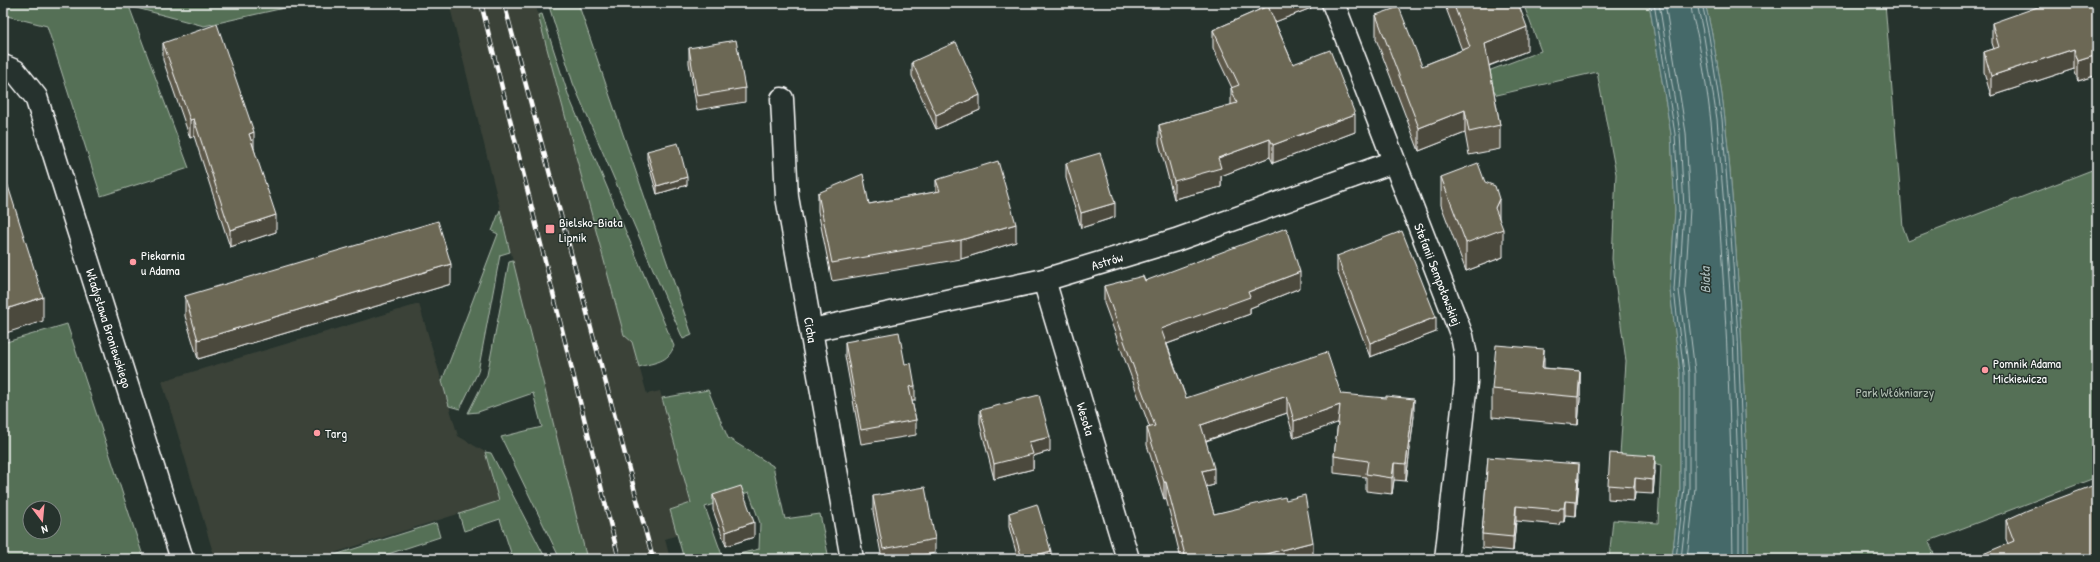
<svg xmlns="http://www.w3.org/2000/svg" width="2100" height="562" viewBox="0 0 2100 562" font-family="'Patrick Hand',sans-serif">
  <style>
    .built { fill: #3b4339 }
    .green { fill: #557057; stroke: #aab8ab; fill-rule: evenodd }
    .water { fill: #446969; stroke: #8fa5a5 }
    .lines { fill: none; stroke-linecap: round; stroke-linejoin: round }
    .shore { stroke: #b4c3c3; stroke-width: 1 }
    .street-casing { stroke: #fff; stroke-width: 25 }
    .street { stroke: #26332d; stroke-width: 22 }
    .rail-casing { stroke: #fff; stroke-width: 4.5 }
    .rail { stroke: #26332d; stroke-width: 3; stroke-dasharray: 9; stroke-linecap: butt }
    .wall { fill: #5d5949; stroke: #fff }
    .shaded-wall { fill: #4c493c; stroke: #fff }
    .building { fill: #6c6855; stroke: #fff }
    .poi-dot { fill: #ff9aa2; stroke: #26332d; stroke-width: 1.5 }
    .labels { text-anchor: middle; stroke-width: 3; stroke-linejoin: round; paint-order: stroke }
    .poi-label { font-size: 13px; fill: #fff; stroke: #26332d; text-anchor: start }
    .street-label { font-size: 13px; fill: #fff; stroke: #26332d }
    .park-label { font-size: 13px; fill: #b2bfb3; stroke: #26332d }
    .water-label { font-size: 14px; font-style: italic; fill: #abbcbc; stroke: #26332d }
  </style>
  <rect width="100%" height="100%" fill="#26332d"/>
  <filter id="ink" filterUnits="userSpaceOnUse"><feTurbulence type="fractalNoise" baseFrequency=".025" numOctaves="2"/><feDisplacementMap in="SourceGraphic" scale="8" xChannelSelector="R" yChannelSelector="G"/><feConvolveMatrix kernelMatrix="1 2 1 2 8 2 1 2 1" color-interpolation-filters="sRGB"/></filter>
  <g filter="url(#ink)">
    <g class="built">
      <polygon points="449,3 535,3 624,335 632,342 647,394 660,391 691,504 670,510 678,535 665,539 670,559 602,559 601,556 587,559"/>
      <polygon points="419,304 458,436 485,452 499,501 315,559 215,559 162,381"/>
    </g>
    <g class="green">
      <polygon points="3,3 306,3 204,26 129,6 189,168 101,196 47,26 3,15"/>
      <polygon points="535,3 578,3 692,335 683,339 573,83 548,3 536,6"/>
      <polygon points="1523,3 1649,3 1671,134 1675,210 1670,290 1680,373 1680,489 1672,559 1609,559 1613,520 1658,523 1661,465 1620,455 1626,361 1612,259 1616,174 1597,72 1497,95 1483,73 1541,51"/>
      <path d="M1705,3H1885L1903,227L1908,241L2097,168V477L1929,541L1936,559H1748C1748,456 1743,354 1736,251C1730,168 1725,85 1705,3Z"/>
      <path d="M542,14L569,97L674,346C668,363 655,362 639,367L632,342L624,335L538,15Z"/>
      <polygon points="500,210 510,252 500,255 478,372 460,409 449,406 442,381 498,234 492,231"/>
      <polygon points="513,261 587,559 560,559 501,437 542,427 533,393 478,412 468,413 487,375 509,262"/>
      <path d="M67,324L144,559H3V343ZM30,508H54V532H30Z"/>
      <path d="M708,390L728,438L773,466L785,519L820,514L829,559H684L670,510L691,503L662,398ZM749,492L760,523L759,549L723,558L705,507Z"/>
      <polygon points="485,452 491,453 546,559 513,559 500,519 464,531 459,514 499,501"/>
      <polygon points="436,523 440,537 373,559 322,559"/>
    </g>
    <path class="water" d="M1649,3H1705C1725,85 1730,168 1736,251C1743,354 1748,456 1748,559H1672L1680,489V373L1670,290L1675,210L1671,134Z"/>
    <g class="lines">
      <g class="shore">
        <polyline points="1654,3 1675,134 1679,209 1674,290 1684,373 1684,488 1676,559"/>
        <polyline points="1659,3 1680,133 1684,209 1679,290 1689,373 1689,488 1681,559"/>
        <polyline points="1665,3 1686,133 1690,209 1685,289 1695,372 1695,488 1687,559"/>
        <path d="M1691,3C1691,15 1696,27 1698,38C1703,66 1708,94 1711,122C1725,267 1731,413 1733,559"/>
        <polyline points="1697,3 1704,37 1717,119 1724,207 1733,336 1739,495 1739,559"/>
        <polyline points="1702,3 1709,36 1722,119 1729,207 1738,336 1744,495 1744,559"/>
      </g>
      <g class="street-casing">
        <g id="street">
          <path id="s1" d="M1333,3L1462,336L1466,356V382L1446,559"/>
          <path id="s2" d="M3,66L15,71L36,97L182,559"/>
          <path id="s3" d="M782,99L787,197L852,559"/>
          <path id="s4" d="M1044,280L1128,559"/>
          <path id="s5" d="M812,330L1044,280L1176,240L1393,162"/>
        </g>
      </g>
      <use href="#street" class="street"/>
      <g class="rail-casing">
        <g id="rail">
          <polyline points="481,3 619,559"/>
          <polyline points="504,3 653,559"/>
        </g>
      </g>
      <use href="#rail" class="rail"/>
    </g>
    <g class="wall">
      <polygon points="753,3 761,3 753,5"/>
      <polygon points="1256,3 1311,3 1311,8 1275,22 1293,64 1355,132 1273,163 1270,157 1221,176 1221,187 1174,199 1159,143 1159,125 1231,105 1231,88 1232,88 1213,48 1213,30 1259,10"/>
      <polygon points="1444,3 1518,3 1527,51 1489,66 1500,125 1500,149 1469,155 1465,133 1419,151 1376,39 1376,15 1422,66 1462,50"/>
      <polygon points="2097,3 2097,75 2078,81 2074,69 1991,96 1984,72 1984,52 1994,49 1992,43 1992,23"/>
      <polygon points="163,43 254,149 276,232 230,247 194,136 190,138 163,60"/>
      <polygon points="689,48 745,88 745,102 697,110 689,63"/>
      <polygon points="912,62 980,110 936,129 912,76"/>
      <polygon points="647,151 687,185 657,194 647,159"/>
      <polygon points="1066,163 1115,217 1081,228 1066,178"/>
      <polygon points="1441,177 1503,257 1466,271 1441,205"/>
      <polygon points="936,180 1016,242 961,259 832,281 818,211 818,193 869,204 936,192"/>
      <polygon points="1337,256 1436,332 1370,357 1337,271"/>
      <polygon points="1145,281 1300,288 1250,308 1250,314 1167,344 1186,398 1341,394 1414,416 1406,481 1394,480 1392,494 1366,491 1366,477 1334,473 1334,456 1338,422 1294,438 1287,413 1206,441 1214,485 1206,487 1214,514 1286,500 1313,559 1181,559 1166,498 1164,499 1147,445 1147,428 1150,428 1104,303 1104,286"/>
      <polygon points="451,284 198,359 185,316 185,296"/>
      <polygon points="845,342 905,364 915,386 915,401 912,401 916,420 916,435 861,444 845,356"/>
      <polygon points="1544,368 1580,371 1580,399 1578,425 1492,417 1492,389"/>
      <polygon points="980,410 1050,451 1033,456 1033,469 994,479 980,424"/>
      <polygon points="1488,457 1579,478 1576,516 1565,515 1564,522 1560,522 1559,525 1516,521 1513,551 1482,548 1482,534"/>
      <polygon points="1655,471 1653,494 1635,493 1634,501 1608,499 1608,485"/>
      <polygon points="713,495 754,537 726,546 713,510"/>
      <polygon points="873,496 935,539 935,553 905,559 882,559 873,511"/>
      <polygon points="1009,513 1051,559 1018,559 1009,527"/>
      <polygon points="2006,520 2097,559 2008,544 2006,539"/>
    </g>
    <g class="shaded-wall">
      <polygon points="1273,3 1311,3 1311,8 1265,26 1265,6"/>
      <polygon points="1527,27 1527,51 1485,67 1485,44"/>
      <polygon points="2074,49 2074,69 1991,96 1991,76"/>
      <polygon points="2097,55 2097,75 2078,81 2078,61"/>
      <polygon points="980,95 980,110 936,129 936,115"/>
      <polygon points="1465,110 1465,133 1419,151 1419,128"/>
      <polygon points="1355,114 1355,132 1273,163 1273,145"/>
      <polygon points="194,119 194,136 190,138 190,120"/>
      <polygon points="254,132 254,149 249,134"/>
      <polygon points="1270,139 1270,157 1221,176 1221,187 1174,199 1174,181 1218,158"/>
      <polygon points="687,177 687,185 657,194 657,186"/>
      <polygon points="1499,199 1499,227 1503,229 1503,257 1466,271 1466,243 1495,208"/>
      <polygon points="1115,203 1115,217 1081,228 1081,213"/>
      <polygon points="276,215 276,232 230,247 230,230"/>
      <polygon points="1016,224 1016,242 961,259 961,240"/>
      <polygon points="451,264 451,284 198,359 198,340"/>
      <polygon points="1300,272 1300,288 1250,308 1250,314 1161,346 1161,329 1248,292"/>
      <polygon points="43,297 43,321 3,334 3,310"/>
      <polygon points="1436,317 1436,332 1370,357 1370,343"/>
      <polygon points="1544,349 1544,377 1542,396 1542,368"/>
      <polygon points="1580,371 1580,399 1578,425 1578,397"/>
      <polygon points="1287,396 1287,413 1201,442 1201,425"/>
      <polygon points="1414,399 1414,416 1406,481 1406,464"/>
      <polygon points="1340,405 1340,422 1294,438 1294,421"/>
      <polygon points="1050,437 1050,451 1033,456 1033,469 994,479 994,464 1029,442"/>
      <polygon points="1655,456 1655,471 1653,494 1653,480"/>
      <polygon points="1394,463 1394,480 1392,494 1392,478"/>
      <polygon points="1579,464 1579,478 1576,516 1576,502"/>
      <polygon points="1214,468 1214,485 1202,488 1202,471"/>
      <polygon points="1635,478 1635,493 1634,501 1634,487"/>
      <polygon points="1164,482 1166,482 1166,498 1164,499"/>
      <polygon points="1565,501 1565,515 1564,522 1564,508"/>
      <polygon points="1516,506 1516,521 1513,551 1513,537"/>
      <polygon points="754,522 754,537 726,546 726,532"/>
      <polygon points="1313,542 1313,559 1246,559"/>
      <polygon points="1051,551 1051,559 1023,559"/>
    </g>
    <g class="building">
      <polygon points="1264,3 1273,3 1265,6"/>
      <polygon points="1453,3 1518,3 1527,27 1485,44 1500,125 1469,132 1465,110 1419,128 1376,15 1399,7 1422,66 1470,47"/>
      <polygon points="2049,3 2097,3 2097,55 2078,61 2074,49 1991,76 1984,52 1999,47 1992,23"/>
      <polygon points="1268,6 1293,64 1330,50 1355,114 1273,145 1270,139 1218,158 1221,168 1174,181 1159,125 1237,103 1231,88 1239,85 1213,30"/>
      <polygon points="217,24 254,132 249,134 276,215 230,230 194,119 190,120 163,43"/>
      <polygon points="736,40 745,88 697,96 689,48"/>
      <polygon points="956,42 980,95 936,115 912,62"/>
      <polygon points="678,143 687,177 657,186 647,151"/>
      <polygon points="1100,153 1115,203 1081,213 1066,163"/>
      <polygon points="998,161 1016,224 961,240 832,263 818,193 863,174 869,204 940,191 936,180"/>
      <polygon points="1478,163 1485,182 1495,186 1499,199 1495,208 1503,229 1466,243 1441,177"/>
      <polygon points="3,170 43,297 3,310"/>
      <polygon points="438,221 451,264 198,340 185,296"/>
      <polygon points="1286,228 1300,272 1248,292 1250,297 1161,329 1186,398 1327,352 1341,394 1386,398 1386,396 1414,399 1406,464 1394,463 1392,478 1366,474 1368,461 1334,456 1340,405 1294,421 1287,396 1201,425 1214,468 1202,471 1214,514 1285,497 1286,500 1305,495 1313,542 1246,559 1186,559 1166,482 1164,482 1147,428 1155,426 1104,286 1143,276 1145,281"/>
      <polygon points="1402,231 1436,317 1370,343 1337,256"/>
      <polygon points="899,332 905,364 911,363 915,386 909,387 916,420 861,430 845,342"/>
      <polygon points="1496,345 1544,349 1542,368 1580,371 1578,397 1492,389"/>
      <polygon points="1039,395 1050,437 1029,442 1033,454 994,464 980,410"/>
      <polygon points="1610,453 1655,456 1653,480 1635,478 1634,487 1608,485"/>
      <polygon points="1488,457 1579,464 1576,502 1565,501 1564,508 1560,508 1559,510 1516,506 1513,537 1482,534"/>
      <polygon points="2097,484 2097,559 1971,559 2014,541 2006,520 2028,510"/>
      <polygon points="741,486 754,522 726,532 713,495"/>
      <polygon points="925,487 935,539 883,549 873,496"/>
      <polygon points="1037,504 1051,551 1022,559 1009,513"/>
    </g>
  </g>
  <g class="poi-dot">
    <rect x="545" y="224" width="10" height="10" rx="2"/>
    <circle cx="133" cy="262" r="4"/>
    <circle cx="1985" cy="370" r="4"/>
    <circle cx="317" cy="433" r="4"/>
  </g>
  <g class="labels">
    <g class="poi-label">
      <text x="559" y="227">Bielsko-Biała<tspan x="559" dy="15">Lipnik</tspan></text>
      <text x="141" y="260">Piekarnia<tspan x="141" dy="15">u Adama</tspan></text>
      <text x="1993" y="368">Pomnik Adama<tspan x="1993" dy="15">Mickiewicza</tspan></text>
      <text x="325" y="438">Targ</text>
    </g>
    <g class="street-label">
      <text dy="5" stroke="none"><textPath href="#s5" startOffset="303">Astrów</textPath></text>
      <text dy="5" stroke="none"><textPath href="#s1" startOffset="291">Stefanii Sempołowskiej</textPath></text>
      <text dy="5" stroke="none"><textPath href="#s2" startOffset="289">Władysława Broniewskiego</textPath></text>
      <text dy="5" stroke="none"><textPath href="#s3" startOffset="233">Cicha</textPath></text>
      <text dy="5" stroke="none"><textPath href="#s4" startOffset="145">Wesoła</textPath></text>
    </g>
    <g class="park-label">
      <text x="1895" y="397">Park Włókniarzy</text>
    </g>
    <g class="water-label">
      <text transform="translate(1705 280) rotate(-91)" y="5">Biała</text>
    </g>
  </g>
  <rect width="2100" height="562" fill="none" stroke="#26332d" stroke-width="16"/>
  <rect x="8" y="8" width="2084" height="546" fill="none" stroke="#fff" stroke-width="1.5" filter="url(#ink)"/>
  <g transform="translate(42 520) rotate(164)"><circle r="19" fill="#26332d" stroke="#7d8581"/>
  <path d="M0-3L7 15L0 10L-7 15Z" fill="#ff9aa2"/>
  <text y="-6" font-size="11" font-weight="bold" text-anchor="middle" fill="#ffffff">N</text>
  </g>
</svg>
